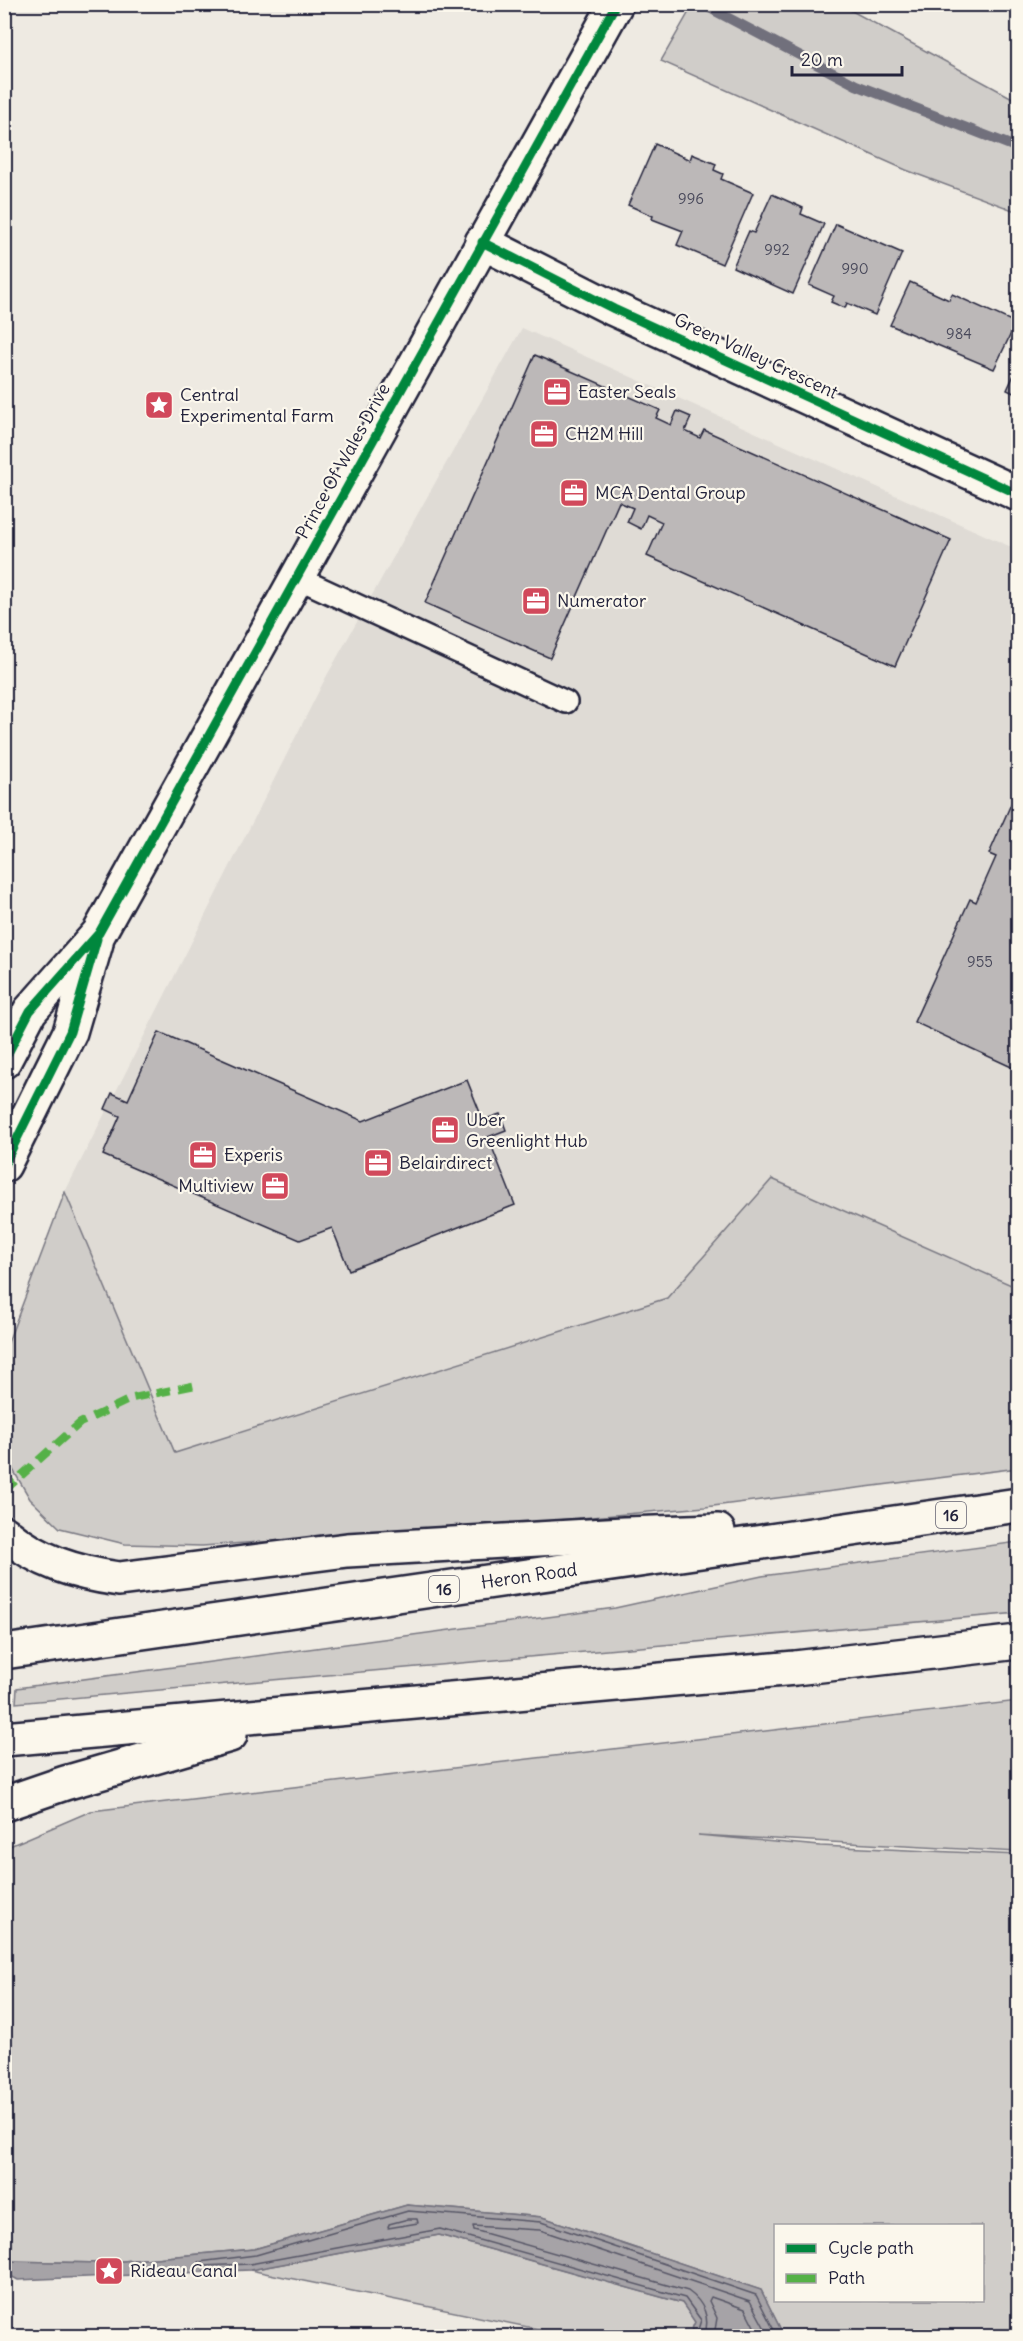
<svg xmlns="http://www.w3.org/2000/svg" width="1023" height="2341" viewBox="0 0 1023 2341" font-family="Delius,sans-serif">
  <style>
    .built { fill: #dfdbd5 }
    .green { fill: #d0cdc9; stroke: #797882; stroke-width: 1.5; fill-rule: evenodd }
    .water { fill: #a6a3a7; stroke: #716f7c; stroke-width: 1.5 }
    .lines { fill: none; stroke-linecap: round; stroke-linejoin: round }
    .shore { stroke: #575666; stroke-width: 1.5 }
    .stream { stroke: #716f7c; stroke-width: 10 }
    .building { fill: #bcb8b8; stroke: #22223b; stroke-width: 1.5 }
    .service-casing { stroke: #22223b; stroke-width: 26 }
    .minor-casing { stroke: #22223b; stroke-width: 38 }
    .primary-casing { stroke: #22223b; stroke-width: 38 }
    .service { stroke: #fbf7ec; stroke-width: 21 }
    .minor { stroke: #fbf7ec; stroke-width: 33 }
    .primary { stroke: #fbf7ec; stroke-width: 33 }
    .quiet { stroke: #55b146; stroke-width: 8; stroke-dasharray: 15 8; stroke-linecap: butt }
    .cycleway-casing { stroke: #fbf7ec; stroke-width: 13 }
    .cycleway { stroke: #00873e; stroke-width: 9 }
    .labels { text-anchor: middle; stroke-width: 4.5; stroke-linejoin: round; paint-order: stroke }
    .number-label { font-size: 15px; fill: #48485a }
    .shield { fill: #fbf7ec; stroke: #636270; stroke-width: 1.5 }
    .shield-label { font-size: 16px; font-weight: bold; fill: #22223b }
    .street-label { font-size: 18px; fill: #22223b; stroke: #fbf7ec }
    .poi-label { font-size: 18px; fill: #22223b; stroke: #fbf7ec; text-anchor: start }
  </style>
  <rect width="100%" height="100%" fill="#eeeae2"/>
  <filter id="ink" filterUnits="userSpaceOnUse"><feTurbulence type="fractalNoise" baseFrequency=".0167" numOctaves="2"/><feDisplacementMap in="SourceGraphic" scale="12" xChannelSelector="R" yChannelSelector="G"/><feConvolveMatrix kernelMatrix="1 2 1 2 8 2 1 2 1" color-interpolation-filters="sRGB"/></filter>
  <g filter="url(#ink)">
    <polygon class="built" points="522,328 1018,550 1018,1288 772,1179 668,1298 174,1453 65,1192 325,679"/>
    <g class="green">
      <polygon points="693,5 841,5 1018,101 1018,212 906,170 661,61"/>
      <polygon points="772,1179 1018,1288 1018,1468 705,1507 479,1527 202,1546 125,1544 60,1528 30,1499 5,1456 4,1353 65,1192 175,1453 667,1298"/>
      <polygon points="1018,1542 1018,1613 16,1703 17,1688 615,1608 762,1576"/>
      <path d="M1018,1701V1852L698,1835L820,1846L1018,1855V2336L917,2332L908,2336H784L761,2290L542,2217L407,2205L254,2249L101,2263L5,2261V1848L91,1811ZM776,2226H982V2300H776Z"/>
      <polygon points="439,2235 683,2303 695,2322 689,2336 572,2336 250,2270"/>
    </g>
    <g class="water">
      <polygon points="407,2205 542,2217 761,2290 784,2336 689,2336 695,2322 682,2303 439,2235 250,2270 18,2280 5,2273 5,2261 101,2263 254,2249"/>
      <polygon points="916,2332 1018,2336 908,2336"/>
    </g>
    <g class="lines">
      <g class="shore">
        <polygon points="408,2219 417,2219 418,2223 388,2228 389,2224"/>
        <polyline points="696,2336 701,2320 685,2298 440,2229 250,2264 202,2266 199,2262 256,2255 408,2211 541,2222 756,2295 777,2336"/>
        <path d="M704,2336C711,2319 704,2302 688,2291L474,2230L473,2226L540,2230L750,2301L769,2336"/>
        <polyline points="714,2336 717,2318 709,2301 711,2297 745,2309 759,2336"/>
      </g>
      <polyline class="stream" points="702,4 856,85 1018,148"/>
    </g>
    <g class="building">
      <polygon points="655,144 690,160 692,154 716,164 714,170 723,174 721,179 753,193 722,264 677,245 683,231 652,219 653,216 628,205"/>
      <polygon points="772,194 803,208 801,214 824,224 793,294 733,267 749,231 754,233"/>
      <polygon points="836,224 902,253 875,315 847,303 845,308 831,302 834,296 809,285"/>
      <polygon points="910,282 949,300 952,294 1016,323 994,369 890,325"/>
      <polygon points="535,355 660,410 656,418 671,425 677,411 691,417 685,431 700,438 704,430 951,540 895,666 647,556 662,522 647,515 641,529 627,522 633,508 619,502 550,658 425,603"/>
      <polygon points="1018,366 1018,395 1007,390"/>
      <polygon points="1018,788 1018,1070 914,1022 970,899 976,902 996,857 989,854"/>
      <polygon points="159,1032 363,1121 467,1080 483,1120 500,1114 506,1130 488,1137 515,1205 349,1270 332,1228 300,1240 103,1155 120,1116 105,1109 112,1093 128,1100"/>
    </g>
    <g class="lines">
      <g class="service-casing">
        <polyline id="service" points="298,578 566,702"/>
      </g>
      <g class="minor-casing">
        <polyline id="minor" points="482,242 614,309 1018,494"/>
      </g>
      <g class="primary-casing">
        <g id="primary">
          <polyline points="4,1061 30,1011 99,933 616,4"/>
          <polyline points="4,1165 70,1032 96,943"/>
          <path d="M4,1533C39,1562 76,1573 119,1579L347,1550L624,1534L718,1531"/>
          <polyline points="4,1652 1018,1505"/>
          <polyline points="4,1739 795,1668 1018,1642"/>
          <polyline points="4,1804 65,1783 230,1735"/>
        </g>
      </g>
      <use href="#service" class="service"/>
      <use href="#minor" class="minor"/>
      <use href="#primary" class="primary"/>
      <polyline class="quiet" points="4,1491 80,1423 133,1398 196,1385"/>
      <g class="cycleway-casing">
        <g id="cycleway">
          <polyline points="482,242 614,309 1018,494"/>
          <polyline points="4,1061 30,1011 99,933 616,4"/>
          <polyline points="4,1165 70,1032 97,939"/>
        </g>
      </g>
      <use href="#cycleway" class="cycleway"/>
    </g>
  </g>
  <defs>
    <g id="office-square" transform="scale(1.5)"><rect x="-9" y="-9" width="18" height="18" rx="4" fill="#d1495b" stroke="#fbf7ec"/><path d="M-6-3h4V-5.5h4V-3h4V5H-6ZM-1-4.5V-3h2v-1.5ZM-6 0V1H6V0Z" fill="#fff"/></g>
    <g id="sight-square" transform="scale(1.5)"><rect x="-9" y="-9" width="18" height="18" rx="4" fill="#d1495b" stroke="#fbf7ec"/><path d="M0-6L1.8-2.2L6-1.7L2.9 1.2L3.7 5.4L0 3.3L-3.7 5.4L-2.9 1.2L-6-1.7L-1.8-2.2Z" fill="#fff"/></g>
  </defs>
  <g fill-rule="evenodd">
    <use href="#office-square" x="557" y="392"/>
    <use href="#sight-square" x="159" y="405"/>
    <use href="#office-square" x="544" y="434"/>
    <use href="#office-square" x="574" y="493"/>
    <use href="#office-square" x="536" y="601"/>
    <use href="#office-square" x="445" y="1130"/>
    <use href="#office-square" x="203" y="1155"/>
    <use href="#office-square" x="378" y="1163"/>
    <use href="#office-square" x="275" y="1186"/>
    <use href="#sight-square" x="109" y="2271"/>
  </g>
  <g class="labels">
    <g class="number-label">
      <text x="691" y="204">996</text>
      <text x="777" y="255">992</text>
      <text x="855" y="274">990</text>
      <text x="959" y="339">984</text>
      <text x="980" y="967">955</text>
    </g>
    <g class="shield">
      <rect x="936" y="1502" width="30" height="26" rx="4.5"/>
      <rect x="429" y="1576" width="30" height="26" rx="4.5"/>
    </g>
    <g class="shield-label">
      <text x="951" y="1521">16</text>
      <text x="444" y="1595">16</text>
    </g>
    <g class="street-label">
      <text transform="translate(756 356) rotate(25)" y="6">Green Valley Crescent</text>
      <text transform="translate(343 461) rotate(-61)" y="6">Prince Of Wales Drive</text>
      <text transform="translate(529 1576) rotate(-8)" y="6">Heron Road</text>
    </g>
    <g class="poi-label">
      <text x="578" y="398">Easter Seals</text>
      <text x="180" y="401">Central<tspan x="180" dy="21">Experimental Farm</tspan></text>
      <text x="565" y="440">CH2M Hill</text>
      <text x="595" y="499">MCA Dental Group</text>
      <text x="557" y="607">Numerator</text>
      <text x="466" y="1126">Uber<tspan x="466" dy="21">Greenlight Hub</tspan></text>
      <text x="224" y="1161">Experis</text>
      <text x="399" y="1169">Belairdirect</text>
      <text x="254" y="1192" text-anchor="end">Multiview</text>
      <text x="130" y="2277">Rideau Canal</text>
    </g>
  </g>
  <rect width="1023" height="2341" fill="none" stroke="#fbf7ec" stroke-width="24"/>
  <rect x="12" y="12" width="999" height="2317" fill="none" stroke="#22223b" stroke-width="2" filter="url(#ink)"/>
  <rect x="774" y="2224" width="210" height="78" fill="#fbf7ec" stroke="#a4a2a5" stroke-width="1.5"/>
  <rect x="786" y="2244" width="30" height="9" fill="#00873e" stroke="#a4a2a5" stroke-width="1.5"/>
  <text x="828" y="2254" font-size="18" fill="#22223b">Cycle path</text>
  <rect x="786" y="2274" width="30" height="9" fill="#55b146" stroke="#a4a2a5" stroke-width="1.5"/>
  <text x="828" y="2284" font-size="18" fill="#22223b">Path</text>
  <path d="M792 66v9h110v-9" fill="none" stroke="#22223b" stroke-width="3"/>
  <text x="801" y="66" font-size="18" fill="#22223b" stroke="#fbf7ec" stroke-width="4.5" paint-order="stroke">20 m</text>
</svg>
